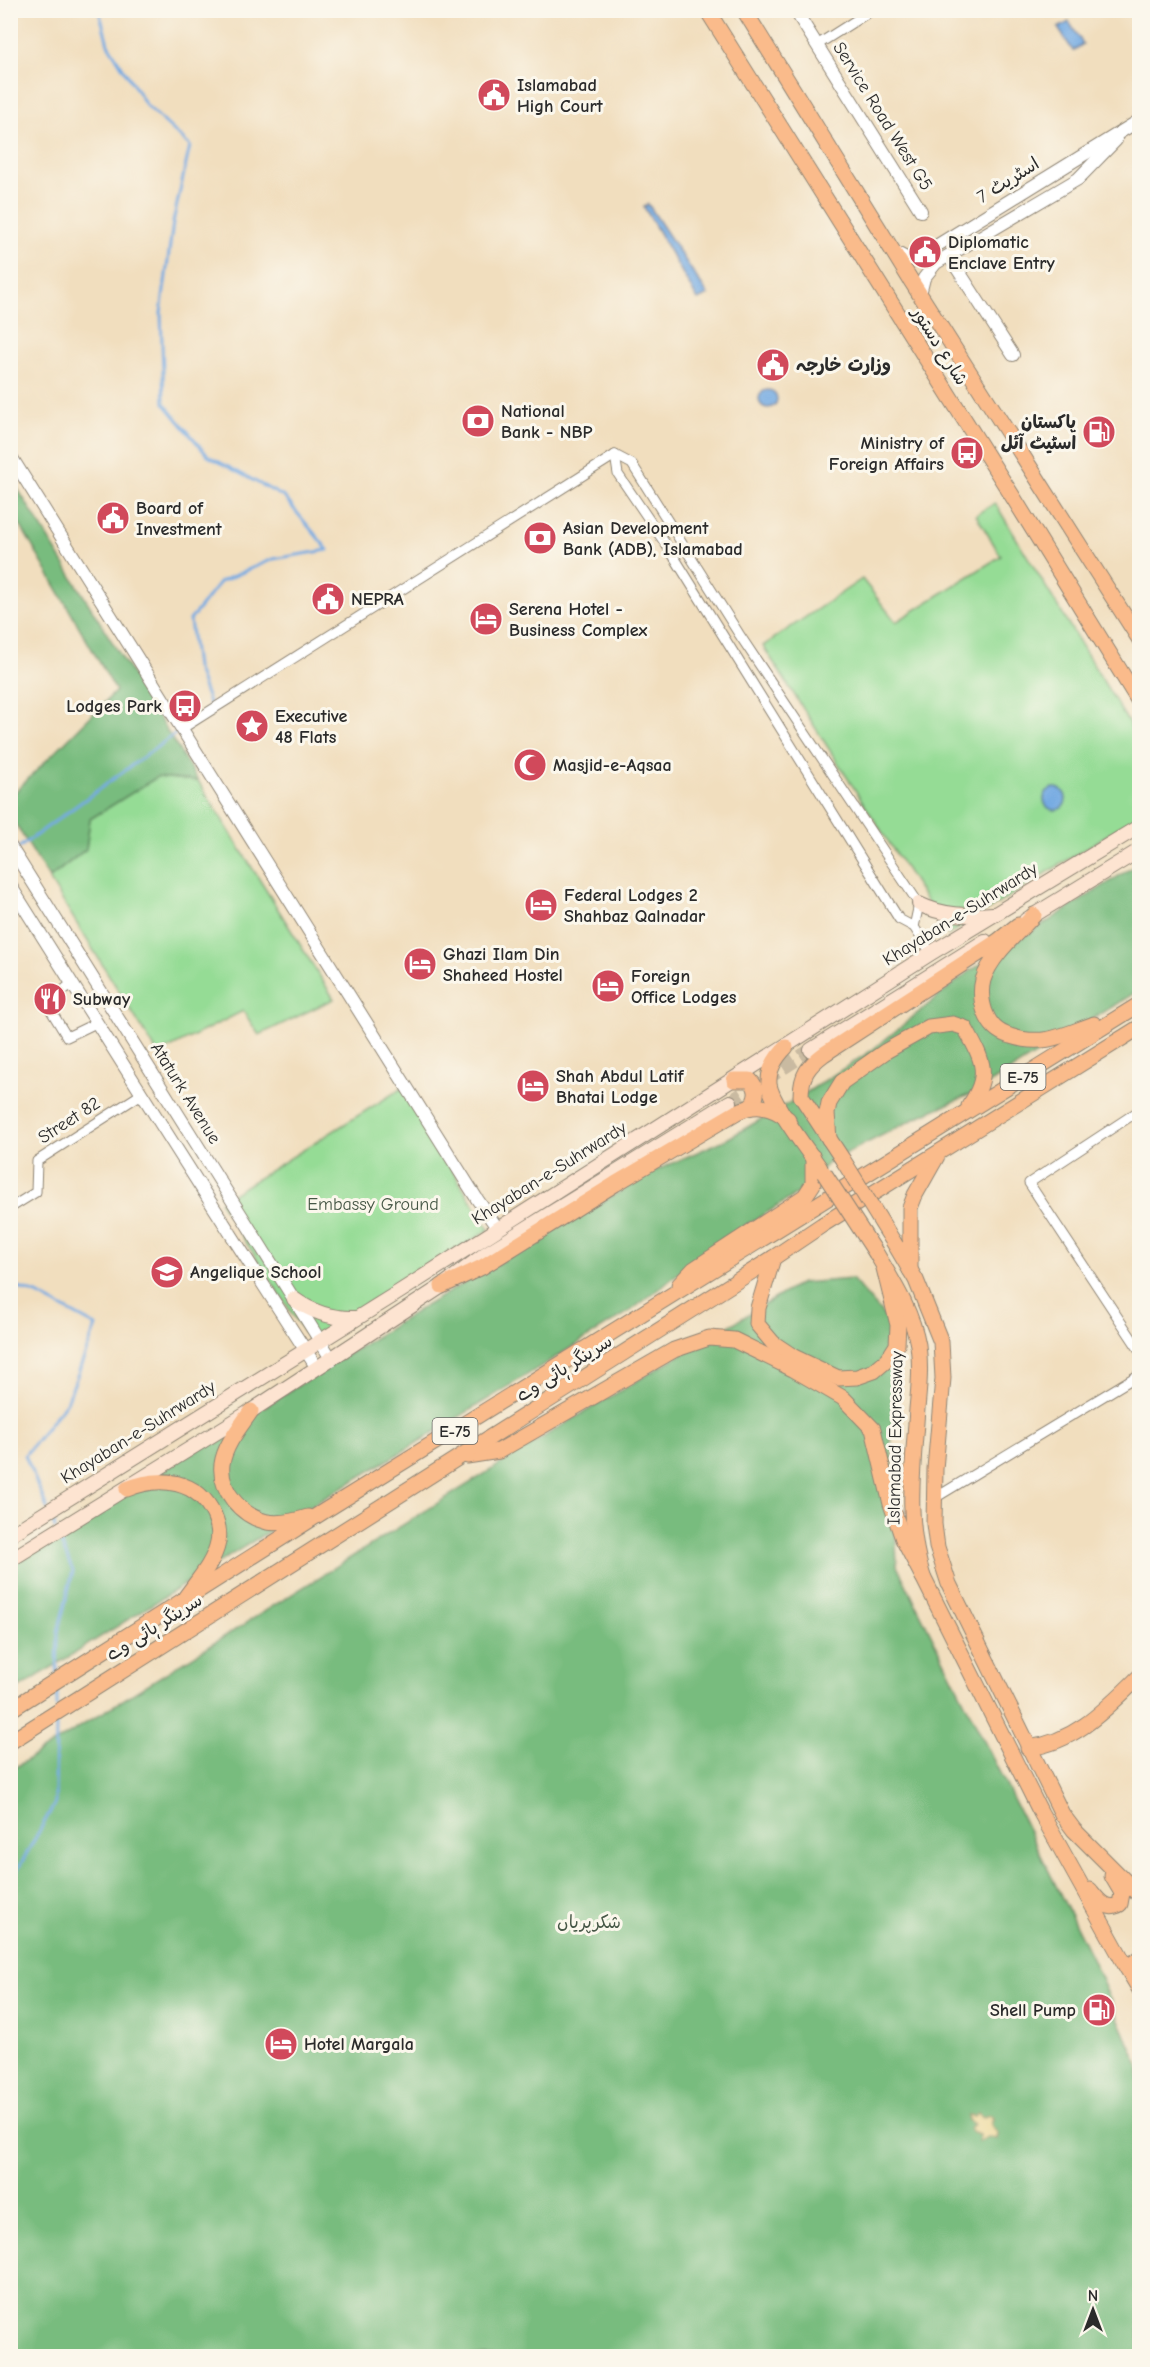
<svg xmlns="http://www.w3.org/2000/svg" width="1150" height="2367" viewBox="0 0 1150 2367" font-family="'Comic Neue','Playpen Sans Arabic',sans-serif">
  <style>
    .green { fill: #95dc95; stroke: #608460; stroke-width: 1.5 }
    .forest { fill: #78bc7e; stroke: #527454; stroke-width: 1.5 }
    .sand { fill: #eeda9e; stroke: #8c8264; stroke-width: 1.5 }
    .water { fill: #74aae2; stroke: #506a86; stroke-width: 1.5 }
    .lines { fill: none; stroke-linecap: round; stroke-linejoin: round }
    .stream { stroke: #74aae2; stroke-width: 3 }
    .secondary-tunnel { stroke: #c9baa1; stroke-width: 14; stroke-dasharray: 14 7; stroke-linecap: butt }
    .minor-casing { stroke: #8e8474; stroke-width: 11 }
    .tertiary-casing { stroke: #8e8474; stroke-width: 14 }
    .secondary-casing { stroke: #8e8474; stroke-width: 16 }
    .primary-casing { stroke: #8e8474; stroke-width: 17 }
    .trunk-casing { stroke: #8e8474; stroke-width: 17 }
    .minor { stroke: #fff; stroke-width: 9 }
    .tertiary { stroke: #fff; stroke-width: 12 }
    .secondary { stroke: #fde4d1; stroke-width: 14 }
    .primary { stroke: #fabb8b; stroke-width: 15 }
    .trunk { stroke: #fabb8b; stroke-width: 15 }
    .primary-bridge-casing { stroke: #8e8474; stroke-width: 17; stroke-linecap: butt }
    .primary-bridge { stroke: #fabb8b; stroke-width: 15 }
    .labels { text-anchor: middle; stroke-width: 6; stroke-linejoin: round; paint-order: stroke }
    .shield { fill: #fbf7ec; stroke: #696865; stroke-width: 1.5 }
    .shield-label { font-size: 16px; font-weight: bold; fill: #2b2b2b }
    .poi-label { font-size: 18px; font-weight: bold; fill: #2b2b2b; stroke: #fbf7ec; text-anchor: start }
    .street-label { font-size: 18px; fill: #2b2b2b; stroke: #fbf7ec }
    .park-label { font-size: 18px; fill: #465746; stroke: #fbf7ec }
  </style>
  <rect width="100%" height="100%" fill="#fbf7ec"/>
  <filter id="ink" filterUnits="userSpaceOnUse"><feTurbulence type="fractalNoise" baseFrequency=".0167" numOctaves="2"/><feDisplacementMap in="SourceGraphic" scale="12" xChannelSelector="R" yChannelSelector="G"/><feConvolveMatrix kernelMatrix="1 2 1 2 8 2 1 2 1" color-interpolation-filters="sRGB"/></filter>
  <filter id="wash" filterUnits="userSpaceOnUse"><feTurbulence type="fractalNoise" baseFrequency=".008" numOctaves="4" result="noise"/><feDisplacementMap in="SourceGraphic" scale="24" xChannelSelector="R" yChannelSelector="G"/><feGaussianBlur stdDeviation="1.35" result="paint"/><feColorMatrix in="noise" values="0 0 0 0 0 0 0 0 0 0 0 0 0 0 0 0 0 1.4 0 .05"/><feComposite in="paint" operator="in"/></filter>
  <g filter="url(#wash)">
    <rect width="100%" height="100%" fill="#f1debe"/>
    <g class="green">
      <polygon points="995,503 1139,740 1139,815 948,935 763,646 862,579 896,622 1001,556 976,515"/>
      <polygon points="157,777 198,781 334,999 259,1035 243,1011 158,1054 49,879 86,849 90,819"/>
      <polygon points="402,1088 489,1230 309,1340 220,1202"/>
    </g>
    <g class="forest">
      <polygon points="11,478 198,781 157,777 90,819 86,849 49,878 11,817 11,796 116,691 11,509"/>
      <polygon points="1139,863 1139,990 976,1092 924,1114 829,1162 796,1195 715,1244 632,1310 415,1444 274,1528 11,1693 11,1566 420,1309 657,1170 727,1139 801,1096 871,1051 967,973"/>
      <polygon points="852,1279 899,1333 891,1433 897,1566 1092,1958 1139,2066 1139,2356 11,2356 11,1770 553,1431 801,1283"/>
    </g>
    <polygon class="sand" points="978,2113 983,2117 990,2115 993,2118 991,2126 998,2133 997,2139 987,2137 979,2142 979,2135 971,2132 970,2128 974,2124 968,2120 967,2115 974,2116"/>
    <g class="water">
      <polygon points="1069,22 1083,44 1073,51 1058,28"/>
      <polygon points="648,204 708,295 698,300 644,207"/>
      <circle cx="768" cy="399" r="9"/>
      <circle cx="1055" cy="799" r="11"/>
    </g>
    <g class="lines">
      <g class="stream">
        <polyline points="99,10 108,44 146,105 190,146 173,222 161,313 164,403 208,456 284,497 328,550 273,559 220,582 190,620 196,667 211,708"/>
        <polyline points="17,849 179,731"/>
        <polyline points="10,1285 37,1294 96,1326 67,1402 25,1455 47,1508"/>
        <polyline points="50,1514 55,1528"/>
        <polyline points="57,1673 58,1632 73,1571 57,1534"/>
        <polyline points="57,1706 57,1685"/>
        <polyline points="10,1883 55,1803 56,1718"/>
      </g>
    </g>
  </g>
  <g filter="url(#ink)">
    <g class="lines">
      <polyline class="secondary-tunnel" points="730,1102 811,1050"/>
      <g class="minor-casing">
        <g id="minor">
          <polyline points="817,45 872,10"/>
          <polyline points="615,455 618,474 671,552 899,919 914,927 931,953"/>
          <polyline points="615,455 632,464 739,634 919,904 914,927"/>
          <polyline points="183,728 615,455"/>
          <polyline points="72,983 47,1004 67,1037 96,1023"/>
          <polyline points="1140,1110 1029,1183 1140,1351"/>
          <polyline points="10,1208 36,1192 37,1161 140,1095"/>
          <polyline points="935,1498 1140,1374"/>
        </g>
      </g>
      <g class="tertiary-casing">
        <g id="tertiary">
          <polyline points="795,10 921,211"/>
          <polyline points="893,251 908,259 915,259 1140,120"/>
          <polyline points="949,256 1013,355"/>
          <polyline points="920,294 924,278 936,263 1078,179 1116,140"/>
          <polyline points="10,455 477,1199 498,1229"/>
          <polyline points="10,846 332,1360"/>
          <path d="M10,885C112,1047 213,1208 317,1368"/>
        </g>
      </g>
      <g class="secondary-casing">
        <g id="secondary">
          <path d="M919,904C943,916 967,916 993,914"/>
          <polyline points="1026,920 1140,850"/>
          <polyline points="811,1050 985,941"/>
          <path d="M294,1299C313,1313 332,1319 356,1318"/>
          <polyline points="10,1535 399,1292 931,953 1140,826"/>
          <polyline points="10,1560 251,1411 442,1286 485,1254 730,1102"/>
        </g>
      </g>
      <g class="primary-casing">
        <g id="primary">
          <polyline points="707,10 1013,497 1140,703"/>
          <polyline points="744,10 910,279 1140,640"/>
          <path d="M786,1047C776,1057 768,1070 769,1084C771,1103 808,1151 820,1168"/>
          <path d="M734,1080H750C759,1089 757,1098 751,1107"/>
          <path d="M843,1160L801,1096C801,1075 808,1066 824,1054L998,941L1018,925"/>
          <polyline points="896,1246 916,1280 941,1342 943,1378 935,1469 934,1524 937,1547 949,1584 1062,1814 1074,1830 1140,1896"/>
          <path d="M876,1253C893,1282 912,1311 918,1345C921,1366 919,1388 917,1409C913,1469 905,1519 923,1577L1041,1813L1127,1968"/>
          <path d="M442,1286L482,1267L615,1184L737,1112C756,1103 771,1106 788,1119"/>
          <path d="M1090,1890C1098,1900 1106,1912 1120,1904L1122,1893L1112,1876"/>
        </g>
      </g>
      <g class="trunk-casing">
        <g id="trunk">
          <path d="M1034,915C1017,934 991,955 983,980C980,991 982,1003 985,1012C990,1025 997,1032 1010,1036C1043,1047 1064,1035 1094,1024"/>
          <path d="M829,1139L827,1113L829,1103L842,1082L886,1051L929,1027L953,1024L965,1028C982,1059 992,1074 969,1106"/>
          <polyline points="773,1258 758,1308 757,1324 773,1343 794,1357 838,1378 857,1377 874,1371 888,1359 897,1345 898,1325 884,1268"/>
          <polyline points="910,1270 910,1208 915,1195 937,1156"/>
          <polyline points="679,1285 694,1269 805,1196 813,1184 813,1157"/>
          <path d="M251,1411C241,1426 225,1444 222,1464C219,1490 241,1516 267,1522C280,1524 295,1521 308,1517"/>
          <polyline points="467,1456 499,1451 674,1350 709,1338 734,1340 793,1369 843,1398 873,1429 891,1504 903,1539 923,1577"/>
          <path d="M127,1489C160,1475 198,1480 214,1515C218,1524 220,1533 218,1542C214,1563 197,1581 185,1598"/>
          <polyline points="10,1710 321,1513 1140,1004"/>
          <polyline points="10,1742 773,1258 822,1225 1140,1027"/>
          <path d="M1028,1748C1076,1742 1106,1709 1140,1676"/>
          <polyline points="1140,1958 1127,1968 1140,1990"/>
        </g>
      </g>
      <use href="#minor" class="minor"/>
      <use href="#tertiary" class="tertiary"/>
      <use href="#secondary" class="secondary"/>
      <use href="#primary" class="primary"/>
      <use href="#trunk" class="trunk"/>
      <g class="primary-bridge-casing">
        <g id="primary-bridge">
          <polyline points="843,1160 896,1246"/>
          <polyline points="824,1173 876,1253"/>
        </g>
      </g>
      <use href="#primary-bridge" class="primary-bridge"/>
    </g>
  </g>
  <defs>
    <g id="civic-disc" transform="scale(1.725)"><circle r="9.5" fill="#d1495b" stroke="#fbf7ec"/><path d="M-.6-6.5H3V-4.5H.6V-3L4-1V1h2V6H-6V1h2V-1L-.6-3ZM-1.2 2.5V6h2.4V2.5Z" fill="#fff"/></g>
    <g id="bank-disc" transform="scale(1.725)"><circle r="9.5" fill="#d1495b" stroke="#fbf7ec"/><path d="M-6-4H6V4H-6ZM0-2.3a2.3 2.3 0 1 0 0 4.6a2.3 2.3 0 1 0 0-4.6Z" fill="#fff"/></g>
    <g id="fuel-disc" transform="scale(1.725)"><circle r="9.5" fill="#d1495b" stroke="#fbf7ec"/><path d="M-5.5-6h7V0h2V4h1.3V-2.5L3-4.5l.8-.8L6-3V5H2.5V1h-1V6h-7ZM-4.2-4.7v3.2H.2V-4.7Z" fill="#fff"/></g>
    <g id="bus-disc" transform="scale(1.725)"><circle r="9.5" fill="#d1495b" stroke="#fbf7ec"/><path d="M-5-6H5V4H4V6H2V4H-2V6H-4V4H-5ZM-3.5-4V0h7V-4ZM-3.5 1.2v1.5H-2V1.2ZM2 1.2v1.5H3.5V1.2Z" fill="#fff"/></g>
    <g id="hotel-disc" transform="scale(1.725)"><circle r="9.5" fill="#d1495b" stroke="#fbf7ec"/><path d="M-6-4.5h1.5V1H6V5H4.5V3h-9V5H-6ZM-4 0a1.8 1.8 0 1 1 3.6 0ZM.5 0V-2.5h3Q6-2.5 6 0Z" fill="#fff"/></g>
    <g id="sight-disc" transform="scale(1.725)"><circle r="9.5" fill="#d1495b" stroke="#fbf7ec"/><path d="M0-6L1.8-2.2L6-1.7L2.9 1.2L3.7 5.4L0 3.3L-3.7 5.4L-2.9 1.2L-6-1.7L-1.8-2.2Z" fill="#fff"/></g>
    <g id="mosque-disc" transform="scale(1.725)"><circle r="9.5" fill="#d1495b" stroke="#fbf7ec"/><path d="M3.5-4.9A6 6 0 1 0 3.5 4.9A5 5 0 1 1 3.5-4.9Z" fill="#fff"/></g>
    <g id="restaurant-disc" transform="scale(1.725)"><circle r="9.5" fill="#d1495b" stroke="#fbf7ec"/><path d="M-5-6h1v4h1v-4h1v4h1v-4h1v5L-1.5 .5V6h-2V.5L-5-1ZM5-6V6H3V1.5H1.5Q1.5-4 5-6Z" fill="#fff"/></g>
    <g id="school-disc" transform="scale(1.725)"><circle r="9.5" fill="#d1495b" stroke="#fbf7ec"/><path d="M0-5L7-2L0 1L-7-2ZM-4 1L0 2.5L4 1V4Q0 6-4 4Z" fill="#fff"/></g>
  </defs>
  <g fill-rule="evenodd">
    <use href="#civic-disc" x="494" y="95"/>
    <use href="#civic-disc" x="925" y="252"/>
    <use href="#civic-disc" x="773" y="365"/>
    <use href="#bank-disc" x="478" y="421"/>
    <use href="#fuel-disc" x="1099" y="432"/>
    <use href="#bus-disc" x="967" y="453"/>
    <use href="#civic-disc" x="113" y="518"/>
    <use href="#bank-disc" x="540" y="538"/>
    <use href="#civic-disc" x="328" y="599"/>
    <use href="#hotel-disc" x="486" y="619"/>
    <use href="#bus-disc" x="185" y="706"/>
    <use href="#sight-disc" x="252" y="726"/>
    <use href="#mosque-disc" x="530" y="765"/>
    <use href="#hotel-disc" x="541" y="905"/>
    <use href="#hotel-disc" x="420" y="964"/>
    <use href="#hotel-disc" x="608" y="986"/>
    <use href="#restaurant-disc" x="50" y="999"/>
    <use href="#hotel-disc" x="533" y="1086"/>
    <use href="#school-disc" x="167" y="1272"/>
    <use href="#fuel-disc" x="1099" y="2010"/>
    <use href="#hotel-disc" x="281" y="2044"/>
  </g>
  <g class="labels">
    <g class="shield">
      <rect x="1000.5" y="1064" width="45" height="26" rx="4.5"/>
      <rect x="432.5" y="1418" width="45" height="26" rx="4.5"/>
    </g>
    <g class="shield-label">
      <text x="1023" y="1083">E-75</text>
      <text x="455" y="1437">E-75</text>
    </g>
    <g class="poi-label">
      <text x="517" y="91">Islamabad<tspan x="517" dy="21">High Court</tspan></text>
      <text x="948" y="248">Diplomatic<tspan x="948" dy="21">Enclave Entry</tspan></text>
      <text x="796" y="371">وزارت خارجہ</text>
      <text x="501" y="417">National<tspan x="501" dy="21">Bank - NBP</tspan></text>
      <text x="1076" y="428" text-anchor="end">پاکستان<tspan x="1076" dy="21">اسٹیٹ آئل</tspan></text>
      <text x="944" y="449" text-anchor="end">Ministry of<tspan x="944" dy="21">Foreign Affairs</tspan></text>
      <text x="136" y="514">Board of<tspan x="136" dy="21">Investment</tspan></text>
      <text x="563" y="534">Asian Development<tspan x="563" dy="21">Bank (ADB), Islamabad</tspan></text>
      <text x="351" y="605">NEPRA</text>
      <text x="509" y="615">Serena Hotel -<tspan x="509" dy="21">Business Complex</tspan></text>
      <text x="162" y="712" text-anchor="end">Lodges Park</text>
      <text x="275" y="722">Executive<tspan x="275" dy="21">48 Flats</tspan></text>
      <text x="553" y="771">Masjid-e-Aqsaa</text>
      <text x="564" y="901">Federal Lodges 2<tspan x="564" dy="21">Shahbaz Qalnadar</tspan></text>
      <text x="443" y="960">Ghazi Ilam Din<tspan x="443" dy="21">Shaheed Hostel</tspan></text>
      <text x="631" y="982">Foreign<tspan x="631" dy="21">Office Lodges</tspan></text>
      <text x="73" y="1005">Subway</text>
      <text x="556" y="1082">Shah Abdul Latif<tspan x="556" dy="21">Bhatai Lodge</tspan></text>
      <text x="190" y="1278">Angelique School</text>
      <text x="1076" y="2016" text-anchor="end">Shell Pump</text>
      <text x="304" y="2050">Hotel Margala</text>
    </g>
    <g class="street-label">
      <text transform="translate(883 116) rotate(58)" y="6">Service Road West G5</text>
      <text transform="translate(1008 180) rotate(-32)" y="6">اسٹریٹ 7</text>
      <text transform="translate(940 346) rotate(58)" y="6">شارع دستور</text>
      <text transform="translate(960 914) rotate(-32)" y="6">Khayaban-e-Suhrwardy</text>
      <text transform="translate(186 1093) rotate(58)" y="6">Ataturk Avenue</text>
      <text transform="translate(69 1120) rotate(-33)" y="6">Street 82</text>
      <text transform="translate(549 1173) rotate(-32)" y="6">Khayaban-e-Suhrwardy</text>
      <text transform="translate(564 1368) rotate(-32)" y="6">سرینگر ہائی وے</text>
      <text transform="translate(138 1432) rotate(-32)" y="6">Khayaban-e-Suhrwardy</text>
      <text transform="translate(895 1438) rotate(-89)" y="6">Islamabad Expressway</text>
      <text transform="translate(154 1627) rotate(-32)" y="6">سرینگر ہائی وے</text>
    </g>
    <g class="park-label">
      <text x="373" y="1210">Embassy Ground</text>
      <text x="589" y="1928">شکرپریاں</text>
    </g>
  </g>
  <rect width="1150" height="2367" fill="none" stroke="#fbf7ec" stroke-width="36"/>
  <g transform="translate(1093 2310)" stroke="#fbf7ec" stroke-width="4.5" paint-order="stroke">
  <path d="M0-4.5L10 22L0 15L-10 22Z" fill="#2b2b2b"/>
  <text y="-9" font-size="16" font-weight="bold" text-anchor="middle" fill="#2b2b2b">N</text>
  </g>
</svg>
